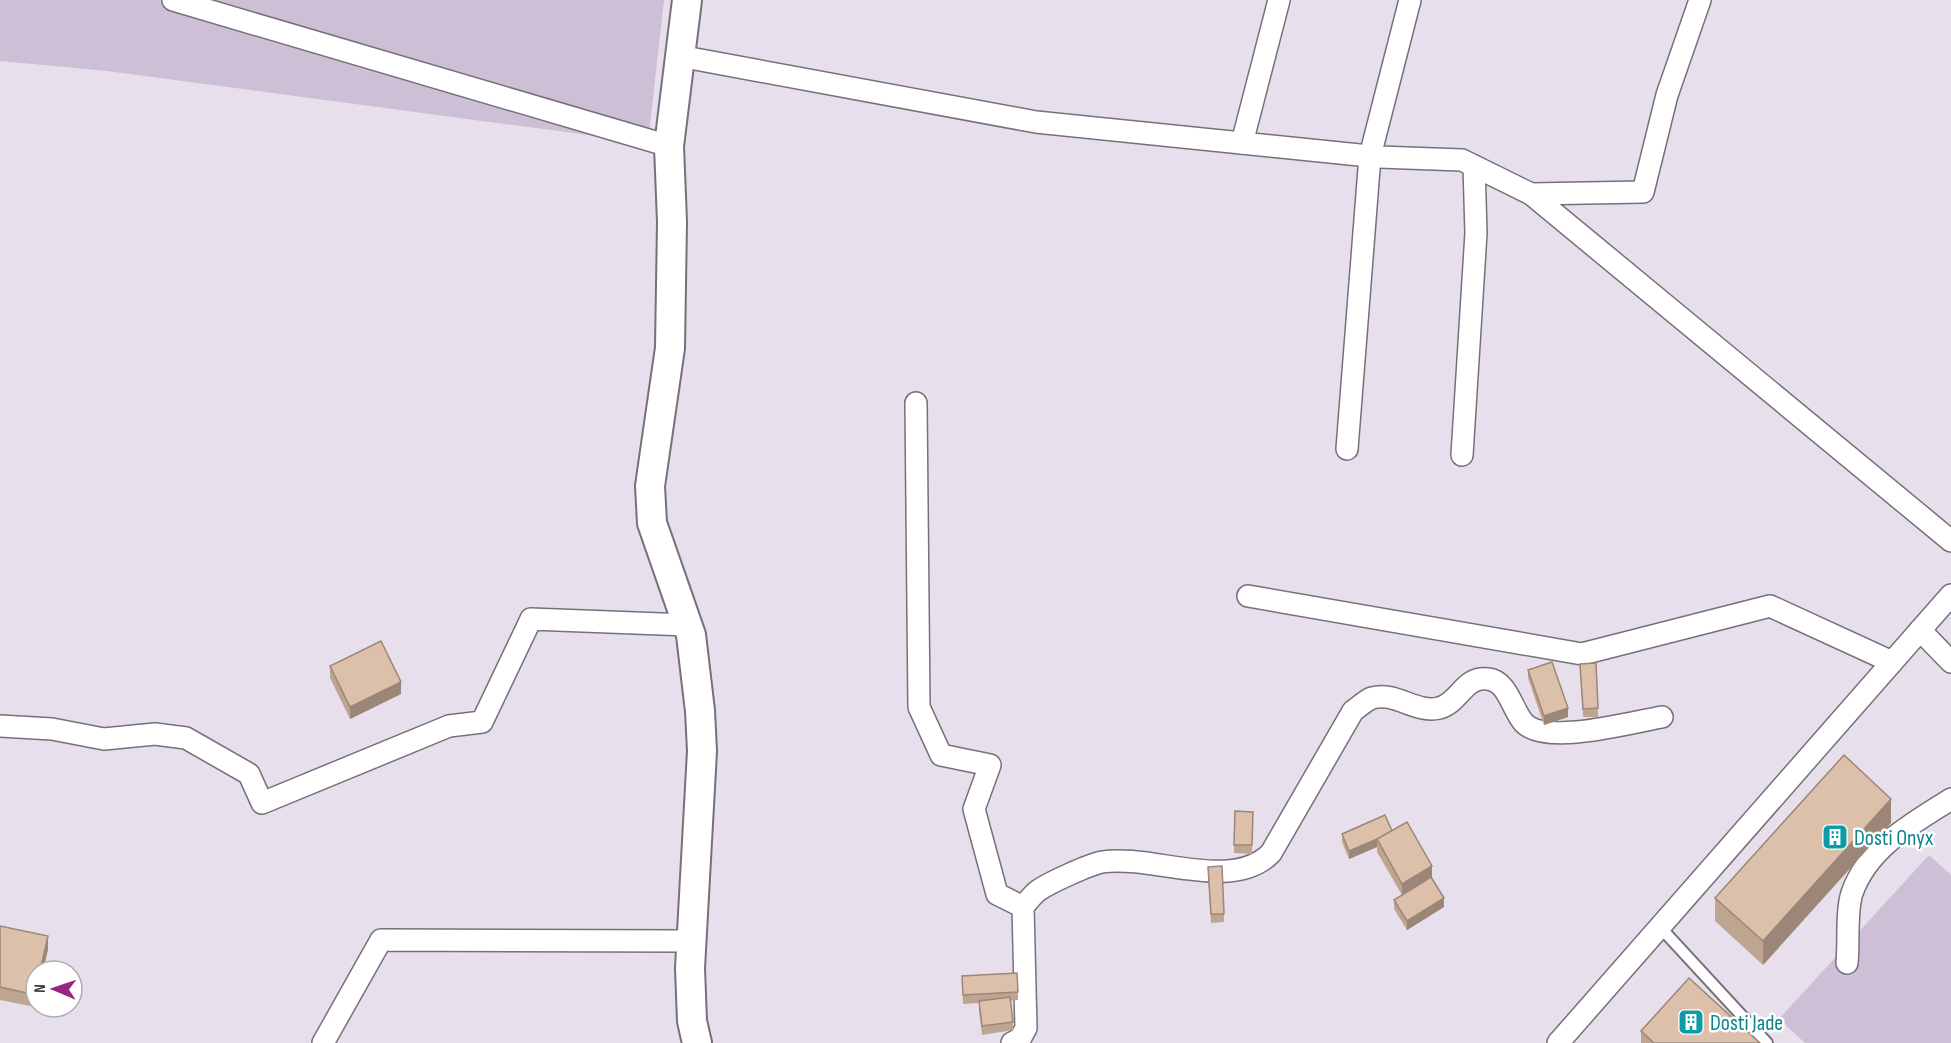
<svg xmlns="http://www.w3.org/2000/svg" width="1951" height="1043" viewBox="0 0 1951 1043" font-family="'Sofia Sans Condensed',sans-serif">
  <style>
    .green { fill: #cdbfd5 }
    .lines { fill: none; stroke-linecap: round; stroke-linejoin: round }
    .lane-casing { stroke: #77707b; stroke-width: 14 }
    .street-casing { stroke: #77707b; stroke-width: 24 }
    .secondary-casing { stroke: #77707b; stroke-width: 32 }
    .lane { stroke: #fff; stroke-width: 10 }
    .street { stroke: #fff; stroke-width: 21 }
    .secondary { stroke: #fff; stroke-width: 28 }
    .wall { fill: #bea592 }
    .shaded-wall { fill: #9b8677 }
    .building { fill: #ddc0aa; stroke: #9b8677; stroke-width: 1.5 }
    .labels { text-anchor: middle; stroke-width: 5; stroke-linejoin: round; paint-order: stroke }
    .culture-label { font-size: 22px; fill: #0d838f; stroke: #fff; text-anchor: start }
  </style>
  <rect width="100%" height="100%" fill="#e7e0ec"/>
  <g class="green">
    <polygon points="0,0 664,0 648,143 107,71 0,61"/>
    <polygon points="1929,855 1951,875 1951,1043 1805,1043 1779,1019"/>
  </g>
  <g class="lines">
    <g class="lane-casing">
      <polyline id="lane" points="1660,927 1767,1043"/>
    </g>
    <g class="street-casing">
      <g id="street">
        <polyline points="173,0 669,146"/>
        <polyline points="679,56 1036,122 1379,157 1462,160 1531,194 1643,192 1667,95 1700,0"/>
        <polyline points="1242,143 1279,0"/>
        <polyline points="1531,194 1951,541"/>
        <polyline points="916,403 919,707 941,755 990,765 974,809 997,894 1023,907"/>
        <polyline points="1347,449 1370,156 1410,0"/>
        <polyline points="1462,455 1476,233 1474,166"/>
        <polyline points="1248,596 1582,654 1770,606 1892,662"/>
        <polyline points="1920,630 1951,662"/>
        <polyline points="0,726 52,729 104,739 155,734 186,738 249,774 262,803 449,726 482,722 531,619 687,625"/>
        <path d="M1847,963C1849,944 1846,911 1852,893C1868,847 1912,824 1951,799"/>
        <polyline points="323,1043 381,940 692,941"/>
        <path d="M1012,1043L1020,1039L1026,1028L1023,907C1028,901 1033,894 1039,890C1051,882 1088,865 1102,862C1152,854 1232,893 1271,853L1353,711C1359,707 1366,700 1372,698C1395,691 1417,714 1439,708C1460,703 1463,676 1488,679C1508,681 1512,710 1524,723C1546,746 1633,722 1662,717"/>
        <polyline points="1558,1043 1951,595"/>
      </g>
    </g>
    <g class="secondary-casing">
      <polyline id="secondary" points="687,0 669,146 672,222 670,348 650,486 652,523 691,635 700,711 702,751 690,968 692,1021 697,1043"/>
    </g>
    <use href="#lane" class="lane"/>
    <use href="#street" class="street"/>
    <use href="#secondary" class="secondary"/>
  </g>
  <g class="wall">
    <polygon points="330,666 401,694 350,719 330,678"/>
    <polygon points="1528,670 1568,717 1544,725 1528,678"/>
    <polygon points="1580,672 1598,708 1598,717 1583,717"/>
    <polygon points="1235,811 1253,812 1252,854 1234,853"/>
    <polygon points="1891,823 1763,965 1715,921 1715,898"/>
    <polygon points="1392,831 1432,878 1444,907 1407,930 1394,909 1394,900 1402,895 1377,852 1377,847 1349,859 1342,842 1342,834"/>
    <polygon points="1208,876 1224,914 1224,922 1211,923"/>
    <polygon points="0,926 48,949 43,971 36,971 36,1003 35,1007 0,1000"/>
    <polygon points="962,976 1018,992 1018,1000 1010,1001 1013,1022 1013,1030 982,1035 979,1010 979,1003 963,1004"/>
    <polygon points="1641,1031 1760,1043 1641,1043"/>
  </g>
  <g class="shaded-wall">
    <polygon points="401,682 401,694 350,719 350,707"/>
    <polygon points="1568,708 1568,717 1544,725 1544,716"/>
    <polygon points="1891,799 1891,823 1763,965 1763,941"/>
    <polygon points="1392,832 1377,839 1377,847 1349,859 1349,851"/>
    <polygon points="1432,866 1432,879 1402,896 1402,884"/>
    <polygon points="1444,898 1444,907 1407,930 1407,921"/>
    <polygon points="48,936 48,949 43,971 40,971"/>
  </g>
  <g class="building">
    <polygon points="381,641 401,682 350,707 330,666"/>
    <polygon points="1552,662 1568,708 1544,716 1528,670"/>
    <polygon points="1596,663 1598,708 1583,709 1580,664"/>
    <polygon points="1844,755 1891,799 1763,941 1715,898"/>
    <polygon points="1235,811 1253,812 1252,845 1234,845"/>
    <polygon points="1385,815 1392,831 1382,837 1349,851 1342,834"/>
    <polygon points="1407,822 1432,866 1402,884 1377,839"/>
    <polygon points="1222,866 1224,914 1211,914 1208,867"/>
    <polygon points="1431,877 1444,898 1407,921 1394,900"/>
    <polygon points="0,926 48,936 40,971 36,971 36,990 35,995 0,987"/>
    <polygon points="1017,973 1018,992 963,995 962,976"/>
    <polygon points="1689,978 1760,1043 1654,1043 1641,1031"/>
    <polygon points="1010,997 1013,1022 982,1026 979,1001"/>
  </g>
  <defs>
    <g id="building-square" transform="scale(1.35)"><rect x="-9" y="-9" width="18" height="18" rx="4" fill="#0f9aa8" stroke="#fff"/><path d="M-4-6H4V6H1V3H-1V6H-4ZM-2.5-4.3h1.7v1.8h-1.7ZM.8-4.3h1.7v1.8H.8ZM-2.5-1h1.7V.8h-1.7ZM.8-1h1.7V.8H.8Z" fill="#fff"/></g>
  </defs>
  <g fill-rule="evenodd">
    <use href="#building-square" x="1835" y="837"/>
    <use href="#building-square" x="1691" y="1022"/>
  </g>
  <g class="labels">
    <g class="culture-label">
      <text x="1854" y="845">Dosti Onyx</text>
      <text x="1710" y="1030">Dosti Jade</text>
    </g>
  </g>
  <g transform="translate(54 989) rotate(272)"><circle r="28" fill="#ffffff" stroke="#afaeb0" stroke-width="1.5"/>
  <path d="M0-4.5L10 22L0 15L-10 22Z" fill="#972582"/>
  <text y="-9" font-size="16" font-weight="bold" text-anchor="middle" fill="#373439">N</text>
  </g>
</svg>
